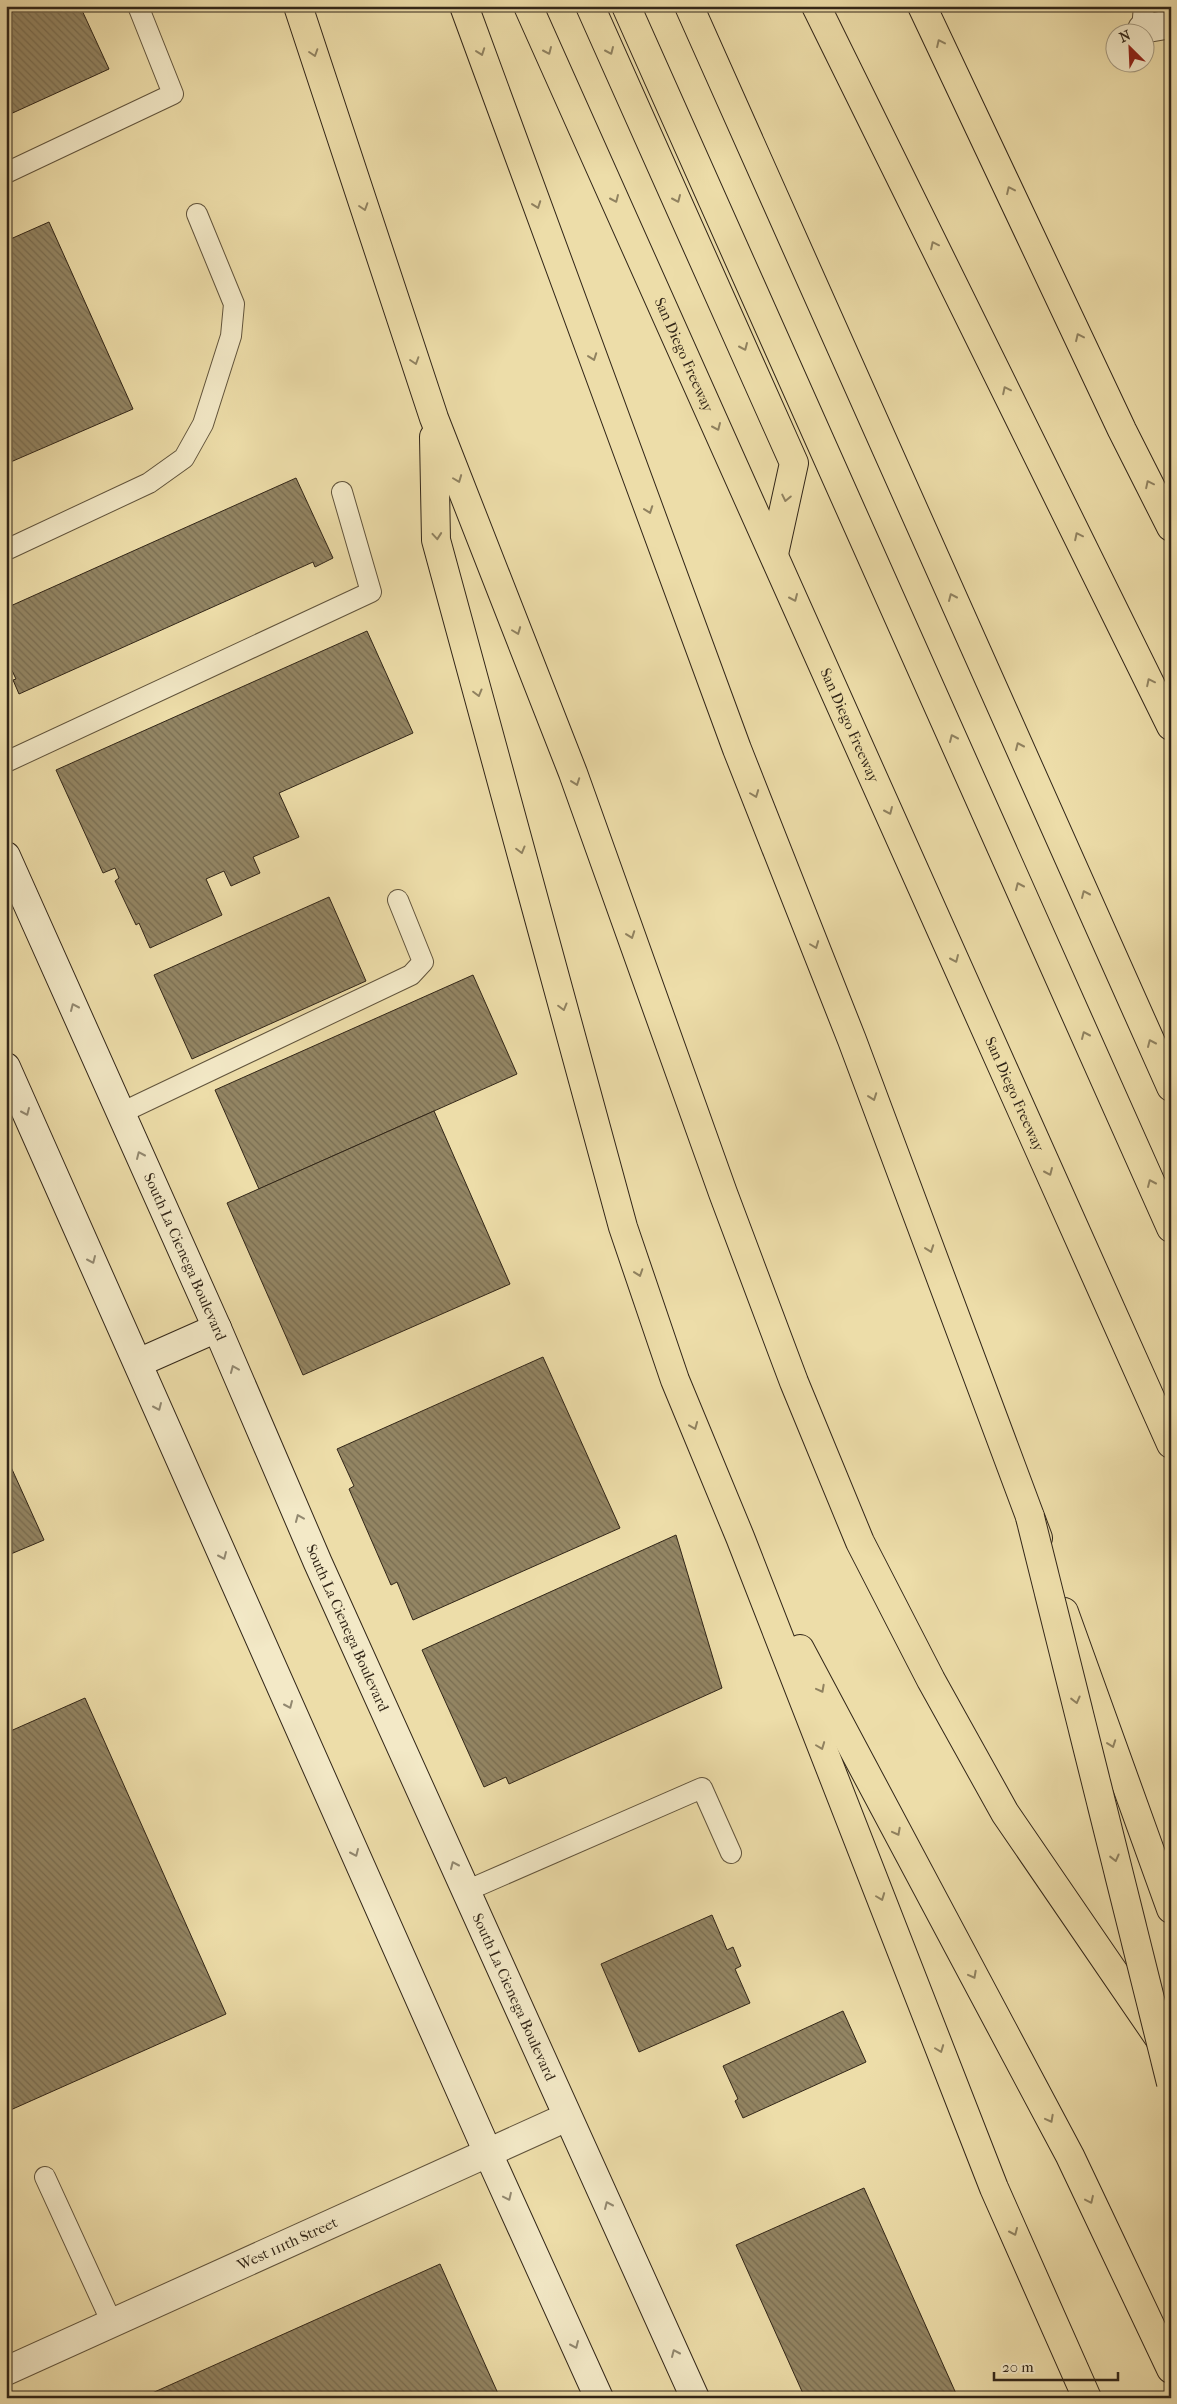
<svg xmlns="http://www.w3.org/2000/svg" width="1177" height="2404" viewBox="0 0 1177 2404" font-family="'IM FELL French Canon',serif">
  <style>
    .building { fill: url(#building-back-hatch); stroke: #322618 }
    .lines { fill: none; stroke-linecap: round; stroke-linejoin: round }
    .lane-casing { stroke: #61543c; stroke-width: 22 }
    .street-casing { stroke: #61543c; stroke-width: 30 }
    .secondary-casing { stroke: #322618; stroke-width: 30 }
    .highway-casing { stroke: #322618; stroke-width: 30 }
    .lane { stroke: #f3e9c7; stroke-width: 20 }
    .street { stroke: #f3e9c7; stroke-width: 28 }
    .secondary { stroke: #f3e9c7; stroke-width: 28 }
    .highway { stroke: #eddda9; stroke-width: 28 }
    .highway-bridge-casing { stroke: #322618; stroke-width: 30; stroke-linecap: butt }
    .highway-bridge { stroke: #eddda9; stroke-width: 28 }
    .oneway { stroke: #908260 }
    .oneway2 { stroke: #928870 }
    .labels { text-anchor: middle; stroke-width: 4; stroke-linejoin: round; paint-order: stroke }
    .street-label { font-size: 15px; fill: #322618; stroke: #f3e9c7 }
  </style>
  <defs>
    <pattern id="building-back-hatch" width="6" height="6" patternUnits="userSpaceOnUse" patternTransform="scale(1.25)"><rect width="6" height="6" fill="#938563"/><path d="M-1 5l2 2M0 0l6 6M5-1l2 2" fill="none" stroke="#796d51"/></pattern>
  </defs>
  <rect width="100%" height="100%" fill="#eddda9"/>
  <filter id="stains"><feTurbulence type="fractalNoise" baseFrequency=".004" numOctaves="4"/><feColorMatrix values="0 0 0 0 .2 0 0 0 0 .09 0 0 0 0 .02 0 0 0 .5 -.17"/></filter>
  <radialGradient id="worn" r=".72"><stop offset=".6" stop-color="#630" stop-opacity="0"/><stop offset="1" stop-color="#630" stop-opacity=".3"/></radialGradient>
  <g class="building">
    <polygon points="6,6 80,6 109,69 6,116"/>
    <polygon points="49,222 133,409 6,464 6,241"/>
    <polygon points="296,478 333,558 315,567 313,562 19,694 13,680 16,679 6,658 6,608"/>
    <polygon points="367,631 413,733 279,793 299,837 253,857 260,873 231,886 224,871 206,879 222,915 150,948 139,923 136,925 115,881 119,878 115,868 103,873 56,770"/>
    <polygon points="329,897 366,981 192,1059 154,975"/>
    <polygon points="473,975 517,1074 259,1189 215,1090"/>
    <polygon points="434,1111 510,1284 303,1375 227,1203"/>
    <polygon points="543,1357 620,1528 413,1620 397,1582 391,1585 349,1489 354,1486 337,1449"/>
    <polygon points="6,1456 44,1540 6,1556"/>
    <polygon points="676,1535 722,1688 509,1784 506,1777 484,1787 422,1650"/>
    <polygon points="85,1698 226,2014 6,2112 6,1733"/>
    <polygon points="712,1915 727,1950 733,1947 741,1966 735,1969 750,2003 639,2052 601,1964"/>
    <polygon points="843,2011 866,2062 743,2118 735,2101 738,2099 723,2066"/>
    <polygon points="864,2188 958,2398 805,2398 736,2245"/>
    <polygon points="440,2264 500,2398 141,2398"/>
  </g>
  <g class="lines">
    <g class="lane-casing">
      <g id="lane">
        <polyline points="1142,29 1144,6"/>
        <polyline points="6,173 173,94 138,6"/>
        <polyline points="6,550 149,483 184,458 203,424 231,336 234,304 197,214"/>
        <polyline points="6,762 371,592 342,492"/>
        <polyline points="121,1113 411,975 423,962 398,900"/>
        <polyline points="466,1891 702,1788 731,1853"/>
        <polyline points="45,2177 112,2323"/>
      </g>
    </g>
    <g class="street-casing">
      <g id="street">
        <polyline points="1142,29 1171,24"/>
        <path id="s1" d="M6,2371L567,2117"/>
      </g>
    </g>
    <g class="secondary-casing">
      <g id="secondary">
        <path id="s2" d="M6,856L217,1328L318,1563L695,2398"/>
        <polyline points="6,1067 488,2153 599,2398"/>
        <polyline points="138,1363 217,1328"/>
      </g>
    </g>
    <g class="highway-casing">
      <g id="highway">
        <polyline points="298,6 434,418 573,773 723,1193 794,1382 860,1542 931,1680 1005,1813 1159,2038"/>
        <polyline points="464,6 737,749 852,1040 1038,1538"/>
        <path id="s3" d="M528,6L1171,1444"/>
        <polyline points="590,6 794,463 774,554"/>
        <polyline points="626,6 1171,1228"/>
        <polyline points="689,6 1171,1087"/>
        <polyline points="816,6 1171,726"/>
        <polyline points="922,6 1122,430 1171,527"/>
        <polyline points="434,437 436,540 623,1227 675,1380 740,1537 994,2188 1087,2398"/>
        <polyline points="1064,1612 1171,1909"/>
        <polyline points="800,1649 1070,2156 1171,2369"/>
      </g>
    </g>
    <use href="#lane" class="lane"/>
    <use href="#street" class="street"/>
    <use href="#secondary" class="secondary"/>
    <use href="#highway" class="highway"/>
    <g class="highway-bridge-casing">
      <polyline id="highway-bridge" points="1030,1517 1171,2083"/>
    </g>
    <use href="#highway-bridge" class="highway-bridge"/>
  </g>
  <defs><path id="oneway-chevron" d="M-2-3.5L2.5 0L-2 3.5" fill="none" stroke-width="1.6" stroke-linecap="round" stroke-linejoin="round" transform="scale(1.25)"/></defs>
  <g class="oneway">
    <use href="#oneway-chevron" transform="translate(940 43) rotate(-115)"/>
    <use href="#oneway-chevron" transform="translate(548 51) rotate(66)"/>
    <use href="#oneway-chevron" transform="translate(610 51) rotate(66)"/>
    <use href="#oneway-chevron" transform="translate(481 52) rotate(70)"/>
    <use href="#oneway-chevron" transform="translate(314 53) rotate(72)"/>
    <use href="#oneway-chevron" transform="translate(1010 190) rotate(-115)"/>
    <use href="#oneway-chevron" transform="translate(615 199) rotate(66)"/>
    <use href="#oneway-chevron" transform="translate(677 199) rotate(66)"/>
    <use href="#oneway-chevron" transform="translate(537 205) rotate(70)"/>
    <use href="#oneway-chevron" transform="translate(364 207) rotate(72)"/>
    <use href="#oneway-chevron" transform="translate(934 245) rotate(-116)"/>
    <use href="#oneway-chevron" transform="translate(1079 337) rotate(-115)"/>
    <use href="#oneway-chevron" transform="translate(744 347) rotate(66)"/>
    <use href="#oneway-chevron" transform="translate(593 357) rotate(70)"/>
    <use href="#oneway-chevron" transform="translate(415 361) rotate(72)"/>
    <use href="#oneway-chevron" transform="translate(1006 390) rotate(-116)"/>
    <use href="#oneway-chevron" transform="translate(717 427) rotate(66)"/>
    <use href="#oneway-chevron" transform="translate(458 479) rotate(69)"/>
    <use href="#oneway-chevron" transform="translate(1149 484) rotate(-116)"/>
    <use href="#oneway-chevron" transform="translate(786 498) rotate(102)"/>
    <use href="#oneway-chevron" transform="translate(649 510) rotate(70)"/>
    <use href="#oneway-chevron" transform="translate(437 536) rotate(85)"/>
    <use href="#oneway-chevron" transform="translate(1078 536) rotate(-116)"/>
    <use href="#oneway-chevron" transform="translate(952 597) rotate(-114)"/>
    <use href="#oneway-chevron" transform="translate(794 598) rotate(66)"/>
    <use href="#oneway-chevron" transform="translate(517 631) rotate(69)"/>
    <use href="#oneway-chevron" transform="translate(1150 682) rotate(-116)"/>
    <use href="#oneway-chevron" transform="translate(478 693) rotate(75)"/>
    <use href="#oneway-chevron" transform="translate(953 738) rotate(-114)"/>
    <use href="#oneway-chevron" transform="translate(1019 746) rotate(-114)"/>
    <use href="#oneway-chevron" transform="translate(576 782) rotate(70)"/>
    <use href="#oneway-chevron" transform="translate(755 794) rotate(69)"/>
    <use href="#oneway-chevron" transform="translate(889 811) rotate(66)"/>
    <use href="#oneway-chevron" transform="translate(521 850) rotate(75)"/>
    <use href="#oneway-chevron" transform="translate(1019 886) rotate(-114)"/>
    <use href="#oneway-chevron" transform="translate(1085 894) rotate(-114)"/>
    <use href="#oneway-chevron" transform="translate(631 935) rotate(70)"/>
    <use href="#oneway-chevron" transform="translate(815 945) rotate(69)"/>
    <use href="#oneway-chevron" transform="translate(955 959) rotate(66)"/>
    <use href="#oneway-chevron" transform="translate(563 1007) rotate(75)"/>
    <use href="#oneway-chevron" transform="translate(1085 1035) rotate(-114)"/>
    <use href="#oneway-chevron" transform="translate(1151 1043) rotate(-114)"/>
    <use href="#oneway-chevron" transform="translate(873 1097) rotate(70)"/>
    <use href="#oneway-chevron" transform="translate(1049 1172) rotate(66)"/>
    <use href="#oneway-chevron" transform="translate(1151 1183) rotate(-114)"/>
    <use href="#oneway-chevron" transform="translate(930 1249) rotate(70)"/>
    <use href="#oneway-chevron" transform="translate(639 1273) rotate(71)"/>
    <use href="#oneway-chevron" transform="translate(694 1426) rotate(68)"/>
    <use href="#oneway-chevron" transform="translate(821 1689) rotate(62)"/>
    <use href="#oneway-chevron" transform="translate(1076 1700) rotate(76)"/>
    <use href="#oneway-chevron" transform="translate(1112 1744) rotate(70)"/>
    <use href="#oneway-chevron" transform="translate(821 1746) rotate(69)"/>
    <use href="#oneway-chevron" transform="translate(897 1832) rotate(62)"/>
    <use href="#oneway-chevron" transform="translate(1115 1858) rotate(76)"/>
    <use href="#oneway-chevron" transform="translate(881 1897) rotate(69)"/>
    <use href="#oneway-chevron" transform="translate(973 1975) rotate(62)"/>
    <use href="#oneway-chevron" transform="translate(940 2049) rotate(69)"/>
    <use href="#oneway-chevron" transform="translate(1050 2119) rotate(62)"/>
    <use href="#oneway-chevron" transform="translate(1090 2200) rotate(65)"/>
    <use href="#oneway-chevron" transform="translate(1014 2232) rotate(66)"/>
  </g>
  <g class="oneway2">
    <use href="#oneway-chevron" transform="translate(74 1007) rotate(-114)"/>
    <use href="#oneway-chevron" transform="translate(26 1112) rotate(66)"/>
    <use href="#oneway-chevron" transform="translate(140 1155) rotate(-114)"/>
    <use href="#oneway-chevron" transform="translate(92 1260) rotate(66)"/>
    <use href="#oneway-chevron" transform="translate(234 1369) rotate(-113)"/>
    <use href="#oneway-chevron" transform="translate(158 1407) rotate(66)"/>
    <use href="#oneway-chevron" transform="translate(299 1518) rotate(-113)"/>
    <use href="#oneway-chevron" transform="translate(223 1556) rotate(66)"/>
    <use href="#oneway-chevron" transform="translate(289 1705) rotate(66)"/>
    <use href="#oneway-chevron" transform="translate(355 1853) rotate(66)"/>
    <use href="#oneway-chevron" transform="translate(454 1865) rotate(-114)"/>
    <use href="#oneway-chevron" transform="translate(508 2197) rotate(65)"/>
    <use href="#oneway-chevron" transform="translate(608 2205) rotate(-114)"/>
    <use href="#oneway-chevron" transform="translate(575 2345) rotate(66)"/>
    <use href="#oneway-chevron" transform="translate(675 2353) rotate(-114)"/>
  </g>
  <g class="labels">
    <g class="street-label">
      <text dy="5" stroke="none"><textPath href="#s3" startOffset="382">San Diego Freeway</textPath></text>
      <text dy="5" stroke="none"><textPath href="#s3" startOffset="788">San Diego Freeway</textPath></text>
      <text dy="5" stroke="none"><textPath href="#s3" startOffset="1192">San Diego Freeway</textPath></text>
      <text dy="5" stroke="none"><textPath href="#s2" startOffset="439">South La Cienega Boulevard</textPath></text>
      <text dy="5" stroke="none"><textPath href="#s2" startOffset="844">South La Cienega Boulevard</textPath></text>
      <text dy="5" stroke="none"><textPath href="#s2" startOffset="1249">South La Cienega Boulevard</textPath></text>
      <text dy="5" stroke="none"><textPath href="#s1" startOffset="309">West 111th Street</textPath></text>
    </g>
  </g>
  <rect width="1177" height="2404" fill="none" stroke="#eddda9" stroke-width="25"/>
  <rect x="8" y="8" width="1162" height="2389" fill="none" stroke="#322618" stroke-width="2.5"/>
  <rect x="12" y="12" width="1152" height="2379" fill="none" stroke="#322618"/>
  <g transform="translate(1130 48) rotate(336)"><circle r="24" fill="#f3e9c7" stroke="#a69b81"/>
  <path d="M0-4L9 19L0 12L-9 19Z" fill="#8f2418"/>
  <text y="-8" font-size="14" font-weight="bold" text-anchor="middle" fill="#322618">N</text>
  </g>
  <path d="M994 2372v8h124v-8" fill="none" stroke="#322618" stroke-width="2.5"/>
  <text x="1002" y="2372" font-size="15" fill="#322618" stroke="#f3e9c7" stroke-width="4" paint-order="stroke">20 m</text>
  <rect width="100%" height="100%" filter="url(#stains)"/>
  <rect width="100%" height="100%" fill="url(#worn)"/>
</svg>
